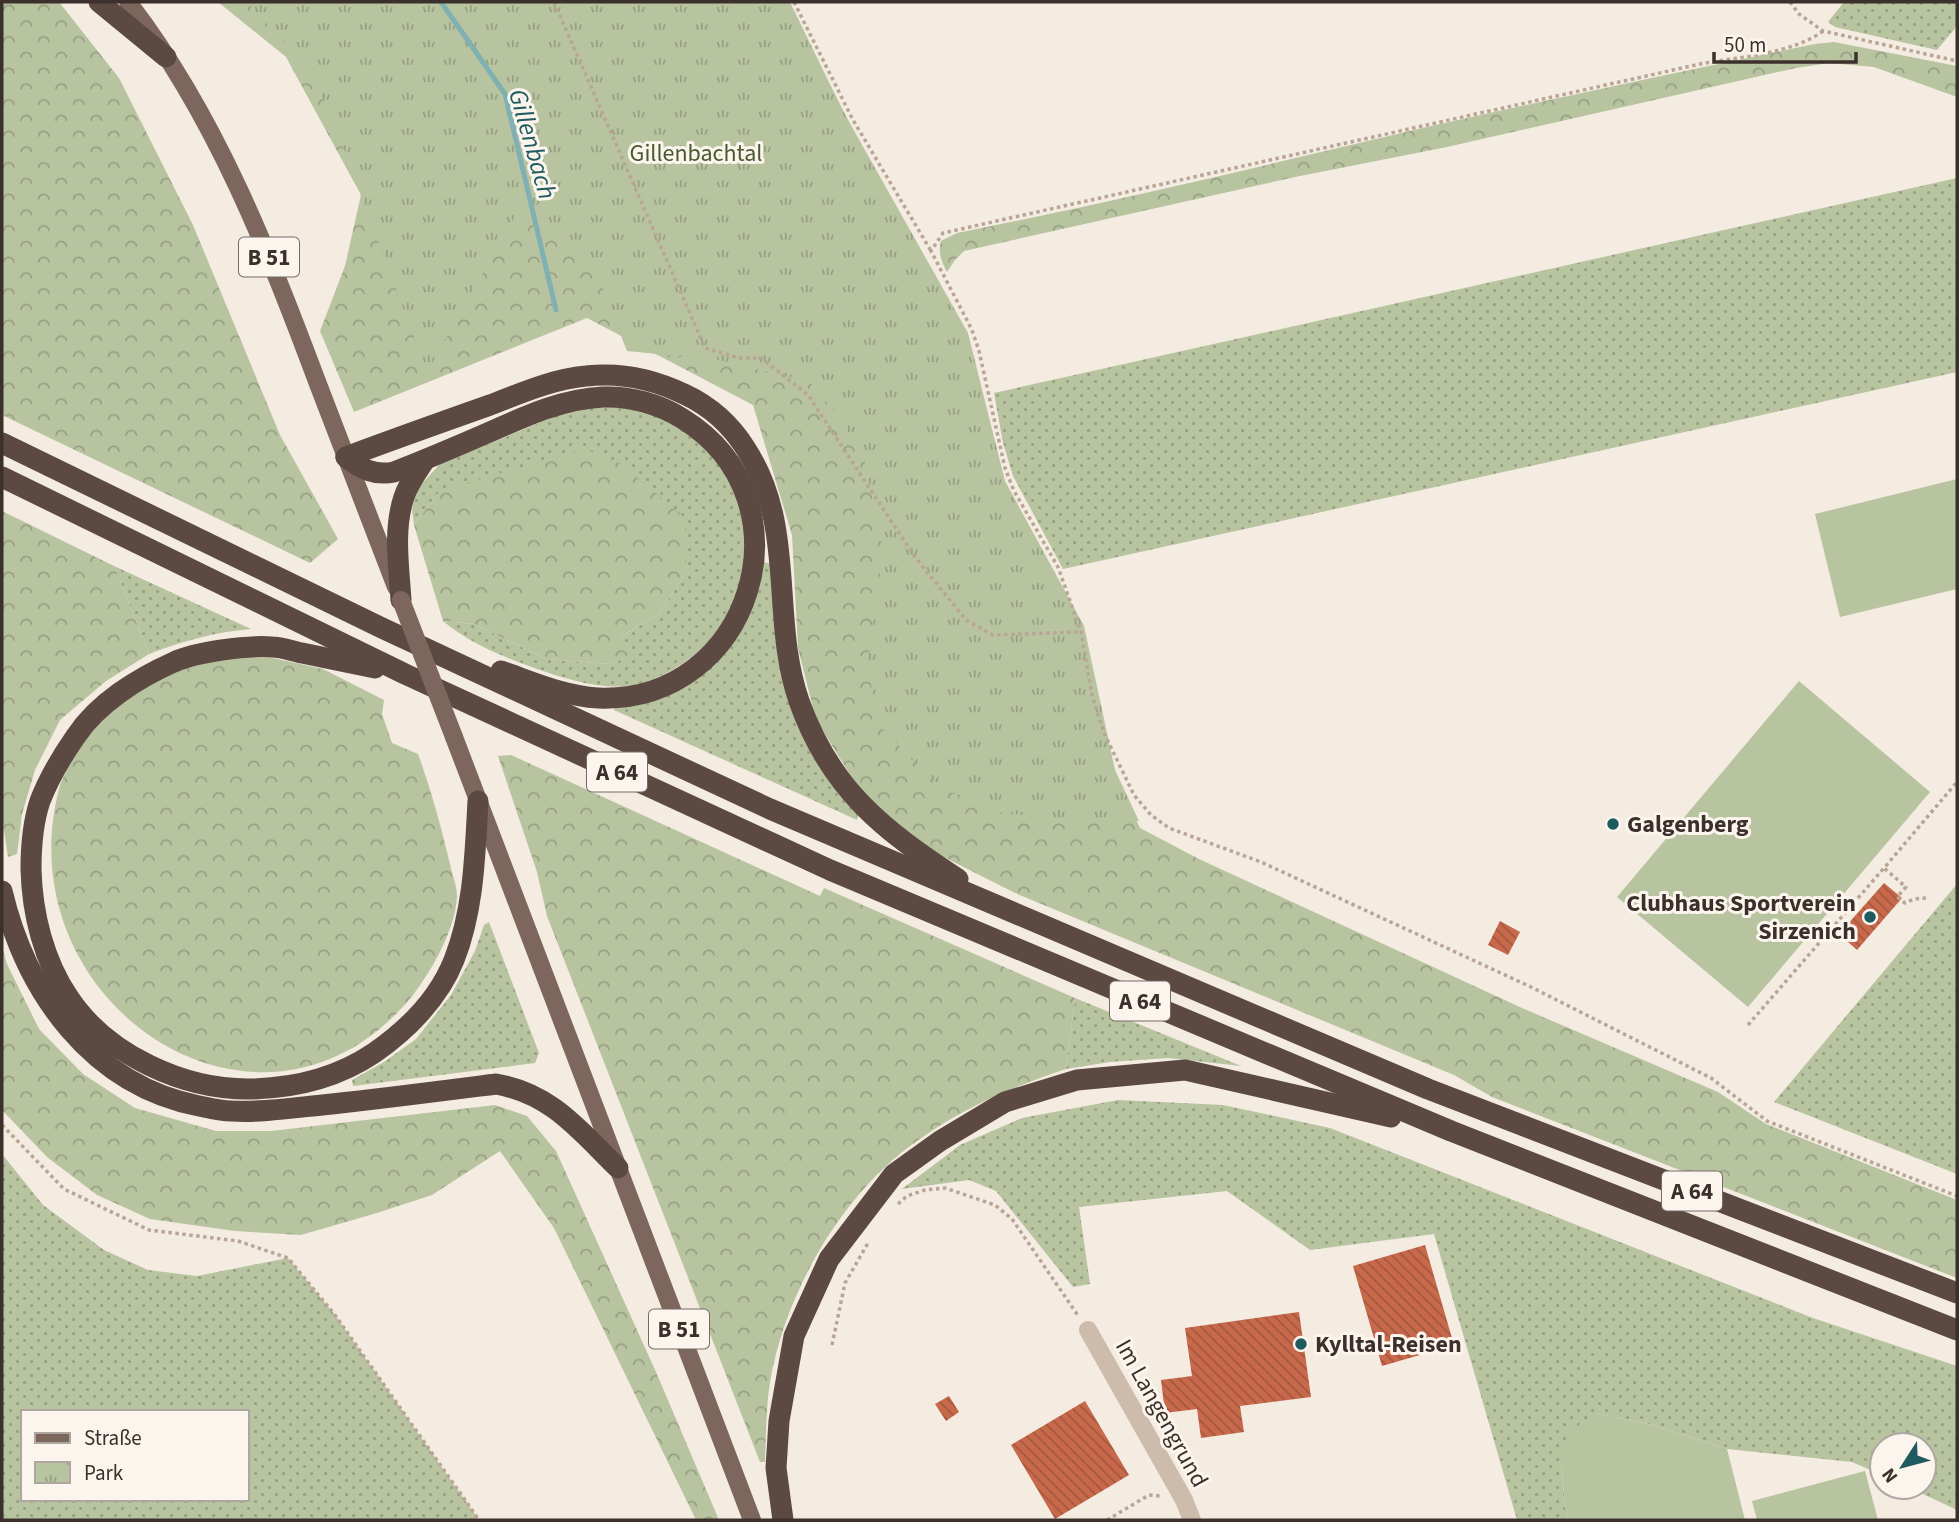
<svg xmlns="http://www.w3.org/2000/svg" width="1959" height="1522" viewBox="0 0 1959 1522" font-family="'Source Sans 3',sans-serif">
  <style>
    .grass { fill: url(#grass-dots); fill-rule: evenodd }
    .forest { fill: url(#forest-crowns) }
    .park { fill: url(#park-tufts) }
    .pitch { fill: #b8c4a0 }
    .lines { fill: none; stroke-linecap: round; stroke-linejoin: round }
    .stream { stroke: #7fb0b2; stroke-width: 5 }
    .building { fill: url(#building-back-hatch) }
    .path { stroke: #b9a596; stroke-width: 3.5; stroke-dasharray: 3.5 3.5; stroke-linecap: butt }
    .minor { stroke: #cdbbac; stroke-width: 18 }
    .major { stroke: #7d675c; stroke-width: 18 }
    .highway { stroke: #5c4a42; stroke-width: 21 }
    .major-bridge { stroke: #7d675c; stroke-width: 18 }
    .poi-dot { fill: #1f5a5e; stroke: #fbf5ee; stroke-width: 2.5 }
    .labels { text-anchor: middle; stroke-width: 6; stroke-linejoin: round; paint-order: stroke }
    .shield { fill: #fbf5ee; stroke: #756b66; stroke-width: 2 }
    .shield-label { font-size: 23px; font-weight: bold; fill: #3b302b }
    .park-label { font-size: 24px; fill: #4a5a2e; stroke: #fbf5ee }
    .poi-label { font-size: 24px; font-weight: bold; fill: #3b302b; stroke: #fbf5ee; text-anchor: start }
    .street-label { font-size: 24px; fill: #3b302b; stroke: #fbf5ee }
    .water-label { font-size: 26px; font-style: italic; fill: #1f5a5e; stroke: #fbf5ee }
  </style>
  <defs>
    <pattern id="grass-dots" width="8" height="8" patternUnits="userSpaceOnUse" patternTransform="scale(1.75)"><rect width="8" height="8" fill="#b8c4a0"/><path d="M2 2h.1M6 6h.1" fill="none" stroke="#97a083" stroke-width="1.8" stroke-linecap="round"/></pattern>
    <pattern id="forest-crowns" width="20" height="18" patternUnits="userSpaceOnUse" patternTransform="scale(1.75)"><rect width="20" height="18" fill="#b8c4a0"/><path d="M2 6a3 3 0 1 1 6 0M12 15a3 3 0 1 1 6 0" fill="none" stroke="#97a083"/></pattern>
    <pattern id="park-tufts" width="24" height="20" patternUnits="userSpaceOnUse" patternTransform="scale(1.75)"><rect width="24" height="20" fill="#b8c4a0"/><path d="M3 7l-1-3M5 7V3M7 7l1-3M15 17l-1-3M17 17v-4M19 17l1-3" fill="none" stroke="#97a083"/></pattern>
    <pattern id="building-back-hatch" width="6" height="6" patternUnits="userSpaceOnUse" patternTransform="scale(1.75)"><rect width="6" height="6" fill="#c8694b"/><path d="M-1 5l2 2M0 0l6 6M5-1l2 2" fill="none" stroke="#a4573f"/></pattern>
  </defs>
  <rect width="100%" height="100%" fill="#f4ebe1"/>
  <g class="grass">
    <polygon points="1844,2 1957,2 1957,26 1937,50 1835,27 1828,22"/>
    <polygon points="1957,178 1957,372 1063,569 1013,476 1003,443 994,393"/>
    <path d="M613,405C637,410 662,414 683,429C709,446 726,470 737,499C744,519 750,541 747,562C741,617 698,664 646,682C612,694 569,680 537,669C504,657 470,644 443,621L474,624L546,659L611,664L629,656L621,636L657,616L686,573L440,491L414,525L412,510L416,490L440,464L570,410Z"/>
    <path d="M763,562L773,564L778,645L858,815L857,820L614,710V706C652,704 663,695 693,673C704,665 718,657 728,647C750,625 758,591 763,562Z"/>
    <path d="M114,566L251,629C215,632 183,641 149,654Z"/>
    <polygon points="1957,884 1957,1174 1774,1102"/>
    <polygon points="489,922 539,1053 535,1063 353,1086 352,1080 384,1062 416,1039 451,995 475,951 484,925"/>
    <polygon points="1075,998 1241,1066 1168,1058 1110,1062 1066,1069"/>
    <polygon points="1118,1100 1223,1105 1330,1128 1813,1318 1957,1366 1957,1510 1908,1487 1924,1487 1924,1445 1882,1445 1882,1475 1852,1462 1727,1449 1653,1425 1596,1413 1561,1465 1567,1520 1517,1520 1434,1234 1310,1250 1227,1191 1079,1207 1090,1284 1073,1287 996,1191 969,1180 902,1189 960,1145 1022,1118"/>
    <path d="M2,1154L43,1205L104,1250L148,1270L197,1276L288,1258L335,1315L479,1520H2ZM23,1412H247V1499H23Z"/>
  </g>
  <g class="forest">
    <polygon points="2,2 59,2 119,78 193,225 280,435 338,539 310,563 2,415"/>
    <polygon points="218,2 788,2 913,248 1106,756 1140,828 1199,859 1522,1008 1718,1092 1766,1124 1957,1200 1957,1278 1492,1097 1454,1075 1015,893 932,851 881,814 849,773 816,720 798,648 792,535 753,405 587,318 354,412 320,331 345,266 361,195 286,57"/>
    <path d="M1834,42L1957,66V97L1874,67L1829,63L1796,68L1447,147L1295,177L964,251L955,260L947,272C941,261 938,253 941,241L957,233C1114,202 1270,164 1427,127C1555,98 1685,71 1815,44Z"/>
    <polygon points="583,448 622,464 686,519 686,573 657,616 621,636 630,656 611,664 546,659 474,624 443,621 414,525 440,491"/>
    <polygon points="2,511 114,566 149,654 106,681 60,720 35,770 22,814 17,854 8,857 2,817"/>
    <path d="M247,656L273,658L323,669L384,700L382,714L392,743L418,754C431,790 441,826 450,864C452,874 457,886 457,896C456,928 432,970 413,995C264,1179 0,1004 60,785C81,734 122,695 173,673C181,670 190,665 199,664C215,660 231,659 247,656Z"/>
    <path d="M511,755L820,896L824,888L1075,998L1066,1069C1012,1087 963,1108 917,1141C842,1193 785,1293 770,1382C766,1408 766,1436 765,1462H760L547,916L537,872L498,756Z"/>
    <polygon points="2,946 7,964 39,1029 83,1074 135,1108 216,1131 271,1131 495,1105 527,1116 556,1151 656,1372 719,1520 696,1520 554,1228 500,1151 432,1195 377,1213 301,1235 235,1231 150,1219 97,1195 47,1157 2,1110"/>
  </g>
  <polygon class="park" points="247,2 790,2 843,111 968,333 1005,481 1084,626 1115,770 1139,821 1063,819 978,810 928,777 880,726 867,666 883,552 864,456 836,414 810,382 719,360 627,351 593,263 516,214 427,372 328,106 291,49"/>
  <g class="pitch">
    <polygon points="1957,479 1957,589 1840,617 1815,514"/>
    <polygon points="1799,681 1930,792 1748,1007 1617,897"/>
    <polygon points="1596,1413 1653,1425 1727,1449 1745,1520 1567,1520 1561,1465 1567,1433"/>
    <polygon points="1865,1471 1878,1520 1757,1520 1752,1501"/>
  </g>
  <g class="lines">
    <polyline class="stream" points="441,2 505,94 556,310"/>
  </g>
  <g class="building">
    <polygon points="1884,883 1902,898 1857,950 1839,934"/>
    <polygon points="1500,921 1520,932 1508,955 1488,945"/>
    <polygon points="1425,1245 1454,1345 1382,1366 1353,1266"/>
    <polygon points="1299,1312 1311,1397 1240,1406 1244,1432 1201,1438 1197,1409 1165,1413 1161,1380 1192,1376 1185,1328"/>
    <polygon points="949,1396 959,1412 946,1421 935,1404"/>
    <polygon points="1085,1401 1129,1475 1055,1519 1011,1445"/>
  </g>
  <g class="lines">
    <g class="path">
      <polyline points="554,2 705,348 739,358 761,358 808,395 915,557 966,620 993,635 1081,632"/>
      <polyline points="794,2 853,120 931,251"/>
      <polyline points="1790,2 1799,14 1823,31 1957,61"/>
      <path d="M1823,31C1792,54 1738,57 1700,64L943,233L931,251L972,330L979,351L1005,468L1014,491L1058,567L1081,632L1092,695L1104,733L1134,795L1151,815L1169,828L1261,862L1531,987L1711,1078L1767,1121L1957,1196"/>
      <polyline points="1926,898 1914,899 1905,903 1897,897 1906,887 1884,868 1957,782"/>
      <polyline points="1748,1025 1884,868"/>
      <polyline points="2,1125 64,1189 149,1230 238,1241 288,1258 335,1315 479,1520"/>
      <polyline points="898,1204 907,1196 925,1190 945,1188 995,1205 1012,1219 1079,1317"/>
      <polyline points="832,1345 845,1283 868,1243"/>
      <polyline points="1107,1520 1149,1495 1161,1496"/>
    </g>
    <polyline class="minor" points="1088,1330 1184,1500 1192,1520"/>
    <g class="major">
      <path d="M128,2C216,116 268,251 318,384C344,452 370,520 396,587"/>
      <polyline points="454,737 752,1520"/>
    </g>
    <g class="highway">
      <polyline points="99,2 166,57"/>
      <polyline points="2,443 382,628 770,809 1428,1089 1957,1293"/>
      <path d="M346,457C394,439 442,422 490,405C521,393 553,379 586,376C621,372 653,379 684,394C710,406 731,425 746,449C797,528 770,617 799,701C830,789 883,830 958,879"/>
      <path d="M346,457C361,469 375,476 394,472C427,459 460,445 492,431C528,415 563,399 603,397C630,396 660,404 683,419C815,501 751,704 598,698C564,696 533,682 501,671"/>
      <polyline points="2,477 405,674 830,870 1451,1131 1957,1330"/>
      <path d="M401,600C399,568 393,529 404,497C408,484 417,472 425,460"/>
      <path d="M375,668C351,663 326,658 302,653C292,651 282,647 272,647C248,645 195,652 174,662C138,678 98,703 76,736C62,756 49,778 40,801C33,822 31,847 31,869C32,914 44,961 69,998C107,1055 184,1090 251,1089C296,1088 337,1078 374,1053C407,1030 439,998 454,960C474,910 475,854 478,801"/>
      <path d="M2,891C26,993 92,1085 199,1106C209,1108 220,1111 231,1111C264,1113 298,1107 332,1104C387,1098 441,1091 496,1084C552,1094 579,1130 618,1168"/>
      <polyline points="783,1520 776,1468 779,1421 794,1336 829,1259 894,1174 940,1141 1005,1102 1077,1080 1185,1070 1391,1117"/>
    </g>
    <polyline class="major-bridge" points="401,600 454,737"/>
  </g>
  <g class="poi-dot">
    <circle cx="1613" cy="824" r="7"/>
    <circle cx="1870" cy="917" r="7"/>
    <circle cx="1301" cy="1344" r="7"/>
  </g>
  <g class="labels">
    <g class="shield">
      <rect x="239" y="237.5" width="60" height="39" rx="5"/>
      <rect x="587" y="752.5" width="60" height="39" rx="5"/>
      <rect x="1110" y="981.5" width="60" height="39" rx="5"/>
      <rect x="1662" y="1171.5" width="60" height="39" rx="5"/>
      <rect x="649" y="1309.5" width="60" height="39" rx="5"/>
    </g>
    <g class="shield-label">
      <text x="269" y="265">B 51</text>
      <text x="617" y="780">A 64</text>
      <text x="1140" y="1009">A 64</text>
      <text x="1692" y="1199">A 64</text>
      <text x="679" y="1337">B 51</text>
    </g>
    <g class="park-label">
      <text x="696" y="161">Gillenbachtal</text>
    </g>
    <g class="poi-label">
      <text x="1627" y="832">Galgenberg</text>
      <text x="1856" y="911" text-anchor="end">Clubhaus Sportverein<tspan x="1856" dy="28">Sirzenich</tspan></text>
      <text x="1315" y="1352">Kylltal-Reisen</text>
    </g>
    <g class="street-label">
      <text transform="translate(1162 1413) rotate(61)" y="8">Im Langengrund</text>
    </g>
    <g class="water-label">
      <text transform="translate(533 144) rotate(74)" y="9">Gillenbach</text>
    </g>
  </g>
  <rect width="1959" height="1522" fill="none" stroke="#3b302b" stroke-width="7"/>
  <rect x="21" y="1410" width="228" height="91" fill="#fbf5ee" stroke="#aea6a0" stroke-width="2"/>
  <rect x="35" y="1433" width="35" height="10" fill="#7d675c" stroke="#aea6a0" stroke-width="2"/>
  <text x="84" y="1445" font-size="21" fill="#3b302b">Straße</text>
  <rect x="35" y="1462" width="35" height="21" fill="url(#park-tufts)" stroke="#aea6a0" stroke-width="2"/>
  <text x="84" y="1480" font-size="21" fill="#3b302b">Park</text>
  <g transform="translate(1903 1466) rotate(234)"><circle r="33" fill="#fbf5ee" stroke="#aea6a0" stroke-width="2"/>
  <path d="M0-5L12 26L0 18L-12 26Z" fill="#1f5a5e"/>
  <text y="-10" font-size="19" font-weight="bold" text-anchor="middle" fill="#3b302b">N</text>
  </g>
  <path d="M1714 52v10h142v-10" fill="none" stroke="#3b302b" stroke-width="3.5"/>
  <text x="1724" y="52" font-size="21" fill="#3b302b" stroke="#fbf5ee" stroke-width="5" paint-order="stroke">50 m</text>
</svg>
